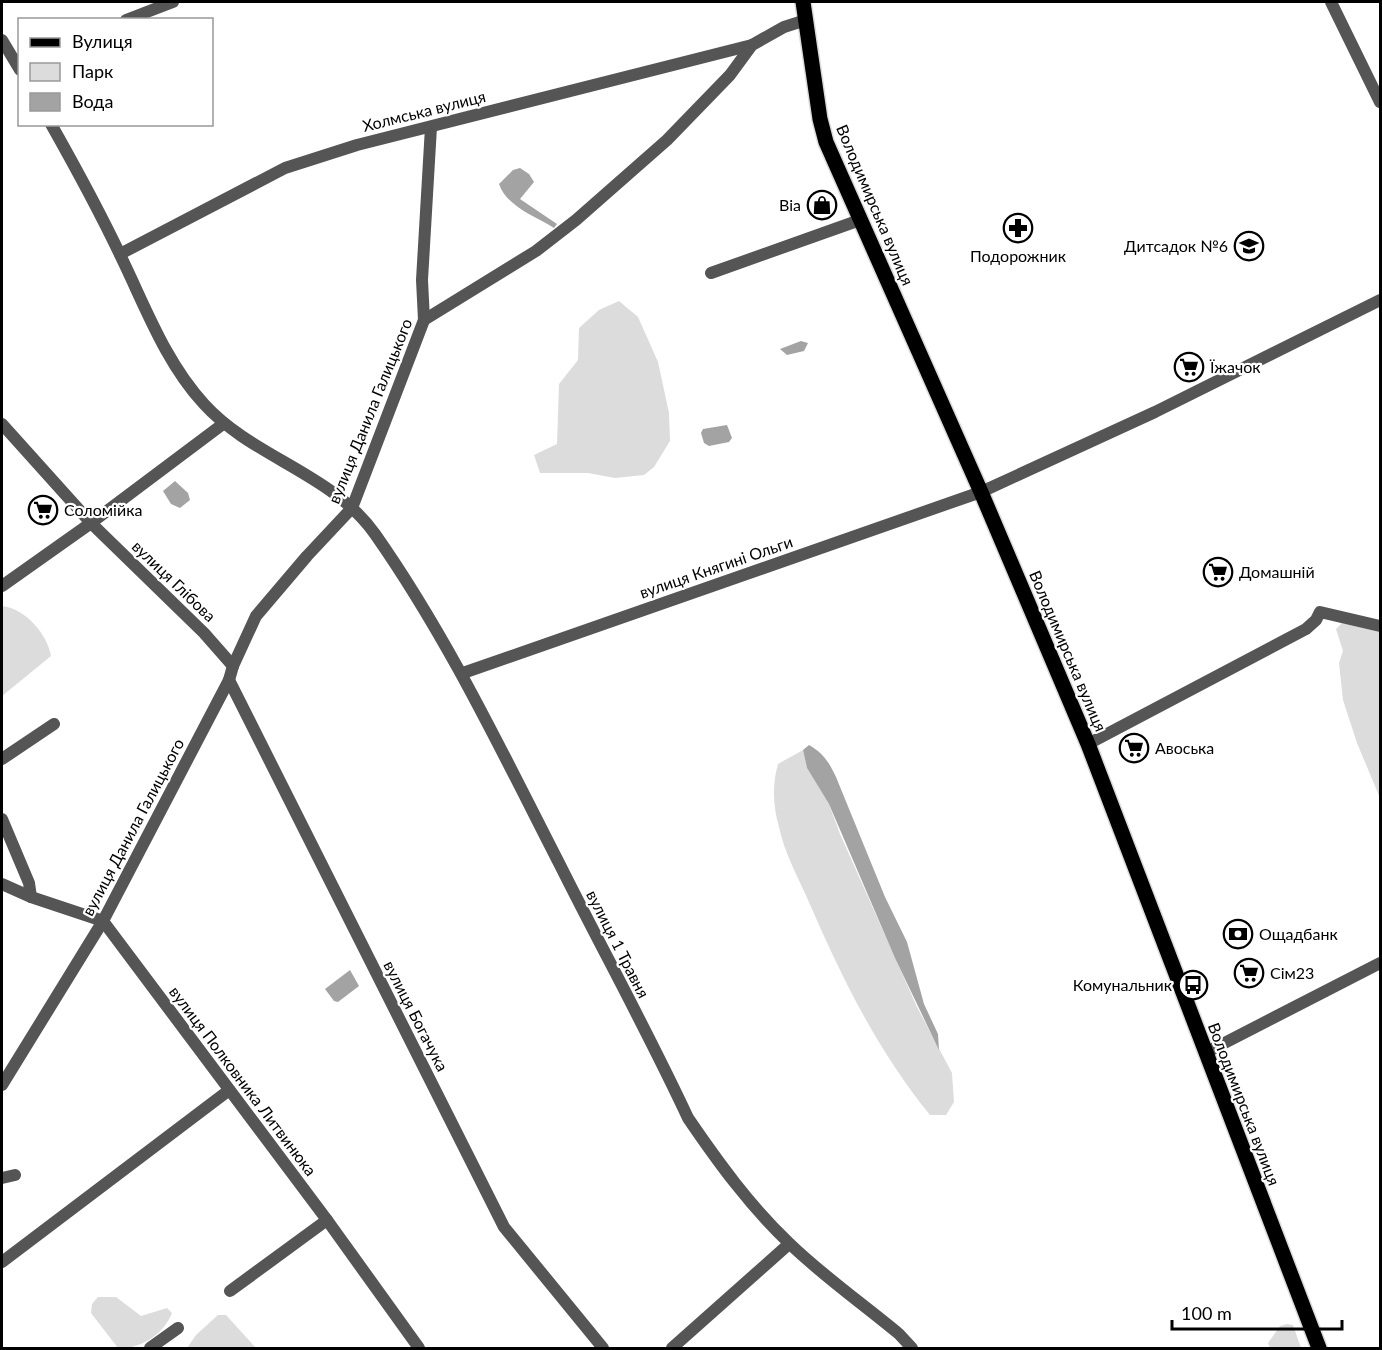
<svg xmlns="http://www.w3.org/2000/svg" width="1382" height="1350" viewBox="0 0 1382 1350" font-family="Lato,sans-serif">
  <style>
    .green { fill: #dcdcdc }
    .water { fill: #a3a3a3 }
    .lines { fill: none; stroke-linecap: round; stroke-linejoin: round }
    .primary-casing { stroke: #dbdbdb; stroke-width: 18 }
    .minor { stroke: #555; stroke-width: 12 }
    .primary { stroke: #000; stroke-width: 15 }
    .labels { text-anchor: middle; stroke-width: 4.5; stroke-linejoin: round; paint-order: stroke }
    .street-label { font-size: 16px; fill: #000; stroke: #fff }
    .poi-label { font-size: 16px; fill: #000; stroke: #fff; text-anchor: start }
  </style>
  <rect width="100%" height="100%" fill="#fff"/>
  <g class="green">
    <polygon points="619,301 638,317 658,362 669,413 670,441 654,467 644,475 615,478 588,473 540,473 534,455 557,444 559,384 578,360 579,328 599,310"/>
    <path d="M2,606C26,609 47,634 51,656L2,696Z"/>
    <polygon points="1342,623 1380,632 1380,798 1357,743 1343,700 1339,663 1343,651 1336,629"/>
    <path d="M803,750L807,768L829,804L840,834L917,1007L952,1073L954,1102L946,1115H930C877,1050 841,976 808,900C798,877 784,852 779,827C773,806 772,785 778,764Z"/>
    <path d="M98,1297H116L141,1316L167,1308L172,1313C163,1335 141,1349 118,1348L91,1313L92,1304Z"/>
    <polygon points="218,1315 226,1315 256,1348 187,1348 196,1335"/>
    <polygon points="1287,1324 1293,1325 1301,1348 1270,1348 1268,1343 1280,1326"/>
  </g>
  <g class="water">
    <path d="M520,168L529,174L534,182L520,199L557,224L554,228C535,216 507,207 499,184L513,170Z"/>
    <polygon points="801,341 808,343 804,351 787,355 780,349"/>
    <polygon points="727,425 732,438 729,442 709,446 704,443 701,433 703,429"/>
    <polygon points="175,481 188,493 190,500 180,508 171,504 163,491"/>
    <path d="M809,745C823,753 829,762 836,777L885,897L907,942L924,1004L938,1034L939,1050L895,958L829,804L807,768L803,750Z"/>
    <polygon points="350,970 359,986 338,1002 334,1001 325,989"/>
  </g>
  <g class="lines">
    <g class="primary-casing">
      <polyline id="primary" points="803,2 820,119 826,142 981,492 1088,744 1319,1348"/>
    </g>
    <g class="minor">
      <polyline points="1331,2 1380,102"/>
      <polyline points="126,20 173,2"/>
      <polyline points="2,40 20,70"/>
      <path d="M51,124C77,170 102,216 124,263C147,311 167,364 204,404C253,458 332,473 375,534C448,638 502,752 560,865C602,949 648,1032 688,1118C718,1162 750,1206 789,1243C823,1276 863,1304 899,1334L912,1348"/>
      <polyline points="120,254 285,168 357,145 752,45"/>
      <polyline points="711,273 860,220"/>
      <polyline points="424,320 422,280 431,127"/>
      <polyline points="2,424 91,523 223,424"/>
      <polyline points="2,586 91,523 204,633 233,666"/>
      <polyline points="463,673 981,492 1155,412 1380,300"/>
      <polyline points="229,680 504,1227 603,1348"/>
      <polyline points="1088,744 1306,629 1316,620 1320,612 1380,626"/>
      <polyline points="2,759 54,724"/>
      <polyline points="2,819 29,883 31,897"/>
      <polyline points="2,884 31,897 103,921 327,1220 419,1348"/>
      <polyline points="1205,1053 1380,963"/>
      <polyline points="2,1085 103,921 229,680 233,666 256,616 307,556 352,508 424,320 536,251 576,220 667,140 730,75 752,45 784,27 806,20"/>
      <polyline points="2,1178 15,1175"/>
      <polyline points="2,1262 228,1091"/>
      <polyline points="230,1291 327,1220"/>
      <polyline points="150,1348 178,1328"/>
      <polyline points="672,1348 789,1244"/>
    </g>
    <use href="#primary" class="primary"/>
  </g>
  <defs>
    <g id="shop-ring" transform="scale(1.5)"><circle r="9.5" fill="#fff" stroke="#000" stroke-width="1.5"/><path d="M-5-2.5h2.3a2.7 3.5 0 0 1 5.4 0H5L5.5 6h-11ZM-1.5-2.5h3a1.5 2.3 0 0 0-3 0Z" fill="#000"/></g>
    <g id="pharmacy-ring" transform="scale(1.5)"><circle r="9.5" fill="#fff" stroke="#000" stroke-width="1.5"/><path d="M-2-6h4v4h4v4h-4v4h-4v-4h-4v-4h4Z" fill="#000"/></g>
    <g id="school-ring" transform="scale(1.5)"><circle r="9.5" fill="#fff" stroke="#000" stroke-width="1.5"/><path d="M0-5L7-2L0 1L-7-2ZM-4 1L0 2.5L4 1V4Q0 6-4 4Z" fill="#000"/></g>
    <g id="supermarket-ring" transform="scale(1.5)"><circle r="9.5" fill="#fff" stroke="#000" stroke-width="1.5"/><path d="M-6-5.5h2.5l.6 2H6L4.5 2H-2.5L-4.4-4H-6ZM-1.5 3.2a1.3 1.3 0 1 0 .1 0ZM3 3.2a1.3 1.3 0 1 0 .1 0Z" fill="#000"/></g>
    <g id="bank-ring" transform="scale(1.5)"><circle r="9.5" fill="#fff" stroke="#000" stroke-width="1.5"/><path d="M-6-4H6V4H-6ZM0-2.3a2.3 2.3 0 1 0 0 4.6a2.3 2.3 0 1 0 0-4.6Z" fill="#000"/></g>
    <g id="bus-ring" transform="scale(1.5)"><circle r="9.5" fill="#fff" stroke="#000" stroke-width="1.5"/><path d="M-5-6H5V4H4V6H2V4H-2V6H-4V4H-5ZM-3.5-4V0h7V-4ZM-3.5 1.2v1.5H-2V1.2ZM2 1.2v1.5H3.5V1.2Z" fill="#000"/></g>
  </defs>
  <g fill-rule="evenodd">
    <use href="#shop-ring" x="822" y="205"/>
    <use href="#pharmacy-ring" x="1018" y="228"/>
    <use href="#school-ring" x="1249" y="246"/>
    <use href="#supermarket-ring" x="1189" y="367"/>
    <use href="#supermarket-ring" x="43" y="510"/>
    <use href="#supermarket-ring" x="1218" y="572"/>
    <use href="#supermarket-ring" x="1134" y="748"/>
    <use href="#bank-ring" x="1238" y="934"/>
    <use href="#supermarket-ring" x="1249" y="973"/>
    <use href="#bus-ring" x="1193" y="985"/>
  </g>
  <g class="labels">
    <g class="street-label">
      <text transform="translate(424 111) rotate(-14)" y="6">Холмська вулиця</text>
      <text transform="translate(875 205) rotate(67)" y="6">Володимирська вулиця</text>
      <text transform="translate(370 411) rotate(-68)" y="6">вулиця Данила Галицького</text>
      <text transform="translate(716 567) rotate(-19)" y="6">вулиця Княгині Ольги</text>
      <text transform="translate(174 581) rotate(44)" y="6">вулиця Глібова</text>
      <text transform="translate(1068 651) rotate(67)" y="6">Володимирська вулиця</text>
      <text transform="translate(133 827) rotate(-62)" y="6">вулиця Данила Галицького</text>
      <text transform="translate(618 944) rotate(63)" y="6">вулиця 1 Травня</text>
      <text transform="translate(416 1016) rotate(63)" y="6">вулиця Богачука</text>
      <text transform="translate(243 1081) rotate(53)" y="6">вулиця Полковника Литвинюка</text>
      <text transform="translate(1244 1104) rotate(69)" y="6">Володимирська вулиця</text>
    </g>
    <g class="poi-label">
      <text x="801" y="211" text-anchor="end">Віа</text>
      <text x="1228" y="252" text-anchor="end">Дитсадок №6</text>
      <text x="1018" y="262" text-anchor="middle">Подорожник</text>
      <text x="1210" y="373">Їжачок</text>
      <text x="64" y="516">Соломійка</text>
      <text x="1239" y="578">Домашній</text>
      <text x="1155" y="754">Авоська</text>
      <text x="1259" y="940">Ощадбанк</text>
      <text x="1270" y="979">Сім23</text>
      <text x="1172" y="991" text-anchor="end">Комунальник</text>
    </g>
  </g>
  <rect width="1382" height="1350" fill="none" stroke="#000000" stroke-width="6"/>
  <rect x="18" y="18" width="195" height="108" fill="#ffffff" stroke="#999999" stroke-width="1.5"/>
  <rect x="30" y="38" width="30" height="9" fill="#000000" stroke="#999999" stroke-width="1.5"/>
  <text x="72" y="48" font-size="18" fill="#000000">Вулиця</text>
  <rect x="30" y="63" width="30" height="18" fill="#dcdcdc" stroke="#999999" stroke-width="1.5"/>
  <text x="72" y="78" font-size="18" fill="#000000">Парк</text>
  <rect x="30" y="93" width="30" height="18" fill="#a3a3a3" stroke="#999999" stroke-width="1.5"/>
  <text x="72" y="108" font-size="18" fill="#000000">Вода</text>
  <path d="M1172 1320v9h170v-9" fill="none" stroke="#000000" stroke-width="3"/>
  <text x="1181" y="1320" font-size="18" fill="#000000" stroke="#ffffff" stroke-width="4.5" paint-order="stroke">100 m</text>
</svg>
